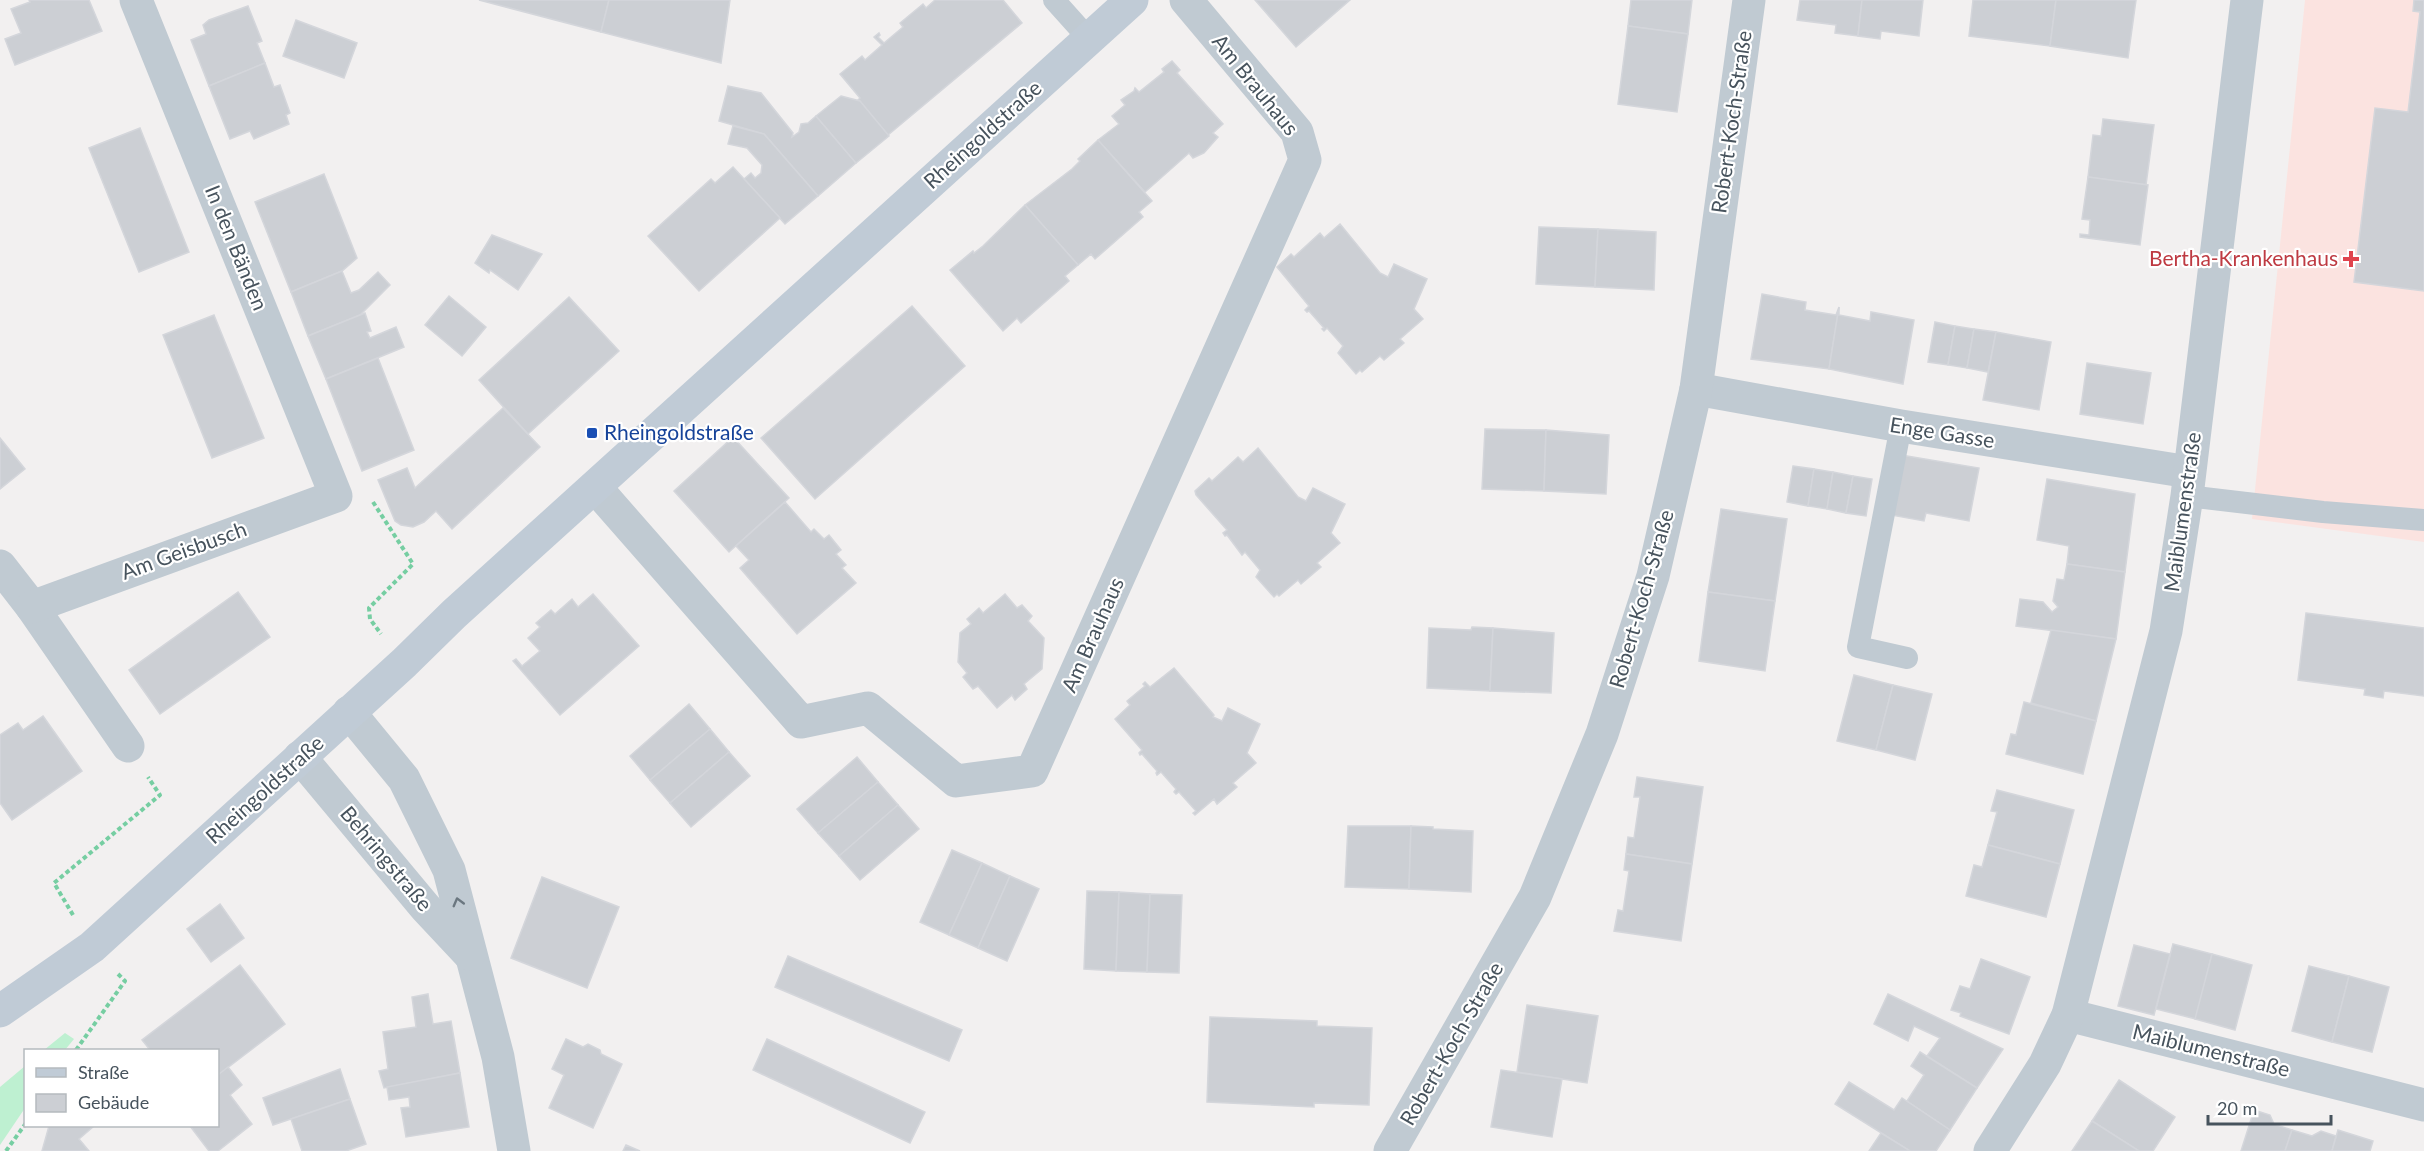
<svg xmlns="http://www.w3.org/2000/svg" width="2424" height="1151" viewBox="0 0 2424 1151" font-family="Lato,sans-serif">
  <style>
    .medical { fill: #fbe3e0 }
    .green { fill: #bef0d1 }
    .building { fill: #cccfd4; stroke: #d4d6db; stroke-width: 1.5 }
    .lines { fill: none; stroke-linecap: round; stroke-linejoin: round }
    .path { stroke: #76cea2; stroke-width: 4; stroke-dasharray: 4.5 3; stroke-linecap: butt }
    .lane { stroke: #c0cad2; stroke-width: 22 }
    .street { stroke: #c0cad2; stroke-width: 33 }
    .secondary { stroke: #c0cbd6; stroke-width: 33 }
    .oneway { stroke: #6b7780 }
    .health-dot { fill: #e0444e; stroke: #fff; stroke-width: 2 }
    .transit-dot { fill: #1a4fb4; stroke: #fff; stroke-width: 2 }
    .labels { text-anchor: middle; stroke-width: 4.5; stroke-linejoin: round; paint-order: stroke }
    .street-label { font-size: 21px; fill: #47535d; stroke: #fff }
    .health-label { font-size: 21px; fill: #be3a42; stroke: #fff; text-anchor: end }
    .transit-label { font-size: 21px; fill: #164399; stroke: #fff; text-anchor: start }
  </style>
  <rect width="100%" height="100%" fill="#f2f0f0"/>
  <polygon class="medical" points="2305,0 2424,0 2424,542 2252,519"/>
  <g class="green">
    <polygon points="65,1033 74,1039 65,1050 44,1050"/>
    <polygon points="25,1066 25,1108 0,1145 0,1087"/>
  </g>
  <g class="building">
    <polygon points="29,0 89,0 102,31 15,65 5,39 21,33 11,9 30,2"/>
    <polygon points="479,0 609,0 601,32"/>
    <polygon points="609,0 730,0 721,63 601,32"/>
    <polygon points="935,0 1003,0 1022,23 888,135 858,100 860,98 840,74 862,56 865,60 882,45 874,37 879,33 880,35 878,37 884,43 903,27 900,23 923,4 926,8"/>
    <polygon points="1255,0 1350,0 1296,47"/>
    <polygon points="1631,0 1692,0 1688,34 1628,26"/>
    <polygon points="1800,0 1862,0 1858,36 1835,33 1836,25 1797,20"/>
    <polygon points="1862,0 1923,0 1919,36 1881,31 1880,39 1858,36"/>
    <polygon points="1973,0 2056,0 2050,46 1969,36"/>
    <polygon points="2056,0 2136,0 2128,58 2050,46"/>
    <polygon points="2414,0 2424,0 2424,291 2354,282 2375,108 2408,112 2420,12 2413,11"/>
    <polygon points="248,6 262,41 257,43 265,63 209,86 191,40 206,34 203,25 209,20"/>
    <polygon points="296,20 357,43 344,78 283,56"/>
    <polygon points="1628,26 1688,34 1677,112 1618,104"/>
    <polygon points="1172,61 1180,70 1177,73 1223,124 1213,133 1218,137 1204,153 1193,158 1189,153 1145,192 1098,140 1119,124 1112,116 1125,105 1121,100 1134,91 1135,88 1139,92 1164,72 1162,69"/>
    <polygon points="265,63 274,87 280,85 290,113 286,115 289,124 254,139 250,131 230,139 209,86"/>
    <polygon points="728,86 761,93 793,133 792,137 799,132 801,124 808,123 816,116 856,163 818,196 764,134 719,121"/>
    <polygon points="841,96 860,101 889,136 856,163 816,116"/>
    <polygon points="2103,119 2154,125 2146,185 2088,177 2093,135 2101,136"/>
    <polygon points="733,126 764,134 818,196 785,224 744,179 751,173 755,178 761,173 762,165 747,148 728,144"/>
    <polygon points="140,128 189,252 139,272 89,148"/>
    <polygon points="1098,140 1152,201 1139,212 1143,217 1095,259 1091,254 1078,265 1025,205 1072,169 1080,161 1078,159"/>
    <polygon points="733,167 780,218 699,291 648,236 711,179 715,183"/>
    <polygon points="324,174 357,258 342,271 291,292 255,202"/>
    <polygon points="2088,177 2148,185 2140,245 2080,237 2080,234 2089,235 2090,220 2082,219"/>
    <polygon points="1025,205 1078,265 1065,276 1069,281 1021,323 1017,318 1003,331 950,270 973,251 974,253 983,246"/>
    <polygon points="1340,224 1380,273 1388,277 1394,264 1427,279 1414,309 1423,319 1400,339 1404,343 1384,360 1380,356 1362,372 1360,370 1356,374 1338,353 1343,346 1327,328 1324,331 1322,329 1324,328 1309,311 1307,312 1305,310 1309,306 1277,267 1291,254 1294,257 1320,233 1324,238"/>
    <polygon points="1539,227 1598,229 1595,287 1536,284"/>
    <polygon points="1598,229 1656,232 1654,290 1595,287"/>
    <polygon points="492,235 542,254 518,290 490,270 489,273 475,263"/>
    <polygon points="342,271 351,293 359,290 378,272 390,285 360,315 308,336 291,292"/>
    <polygon points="1762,294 1806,302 1805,310 1836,315 1839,307 1829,369 1751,359"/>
    <polygon points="449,296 486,327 462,356 425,325"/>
    <polygon points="569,297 619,351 528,434 479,380"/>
    <polygon points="912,306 965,366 815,499 761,438"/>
    <polygon points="1839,307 1839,315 1870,321 1871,312 1914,320 1903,384 1829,369"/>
    <polygon points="365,313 371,331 367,332 370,338 396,327 404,347 326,379 308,336"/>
    <polygon points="214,315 264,438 212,458 163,335"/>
    <polygon points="1935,322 1955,326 1948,365 1928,362"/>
    <polygon points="1955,326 1974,329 1967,368 1948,365"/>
    <polygon points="1974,329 1996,332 1988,372 1967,368"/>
    <polygon points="1996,332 2051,342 2039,410 1983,400"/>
    <polygon points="378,358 414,450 362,471 326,379"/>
    <polygon points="2087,363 2151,373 2143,424 2080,414"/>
    <polygon points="503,408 540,447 452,529 436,511 424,522 413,527 401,525 395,521 378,480 407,468 415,488"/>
    <polygon points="1485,429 1546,430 1544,491 1482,489"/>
    <polygon points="1546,430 1609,435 1606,494 1544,491"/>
    <polygon points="733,437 789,498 729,552 674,491"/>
    <polygon points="0,438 25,469 0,489"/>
    <polygon points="1258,448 1298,497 1306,501 1313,488 1345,504 1331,533 1340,543 1317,563 1321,567 1301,584 1298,580 1279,596 1277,594 1274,597 1256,577 1260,570 1245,552 1242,555 1227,535 1225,536 1223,533 1227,530 1196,495 1195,491 1209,478 1212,481 1238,457 1243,462"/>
    <polygon points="1901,455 1979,468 1969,521 1926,513 1924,521 1891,515"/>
    <polygon points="1793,466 1814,469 1808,506 1787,502"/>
    <polygon points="1814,469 1833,472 1827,509 1808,506"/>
    <polygon points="1833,472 1853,476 1846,513 1827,509"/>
    <polygon points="1853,476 1872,479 1866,516 1846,513"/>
    <polygon points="2047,479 2135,494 2125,572 2067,564 2069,546 2037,540"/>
    <polygon points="785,502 811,532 814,529 824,539 829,535 841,550 836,554 846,565 842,568 856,583 797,634 740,568 749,560 736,546"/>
    <polygon points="1721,509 1787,519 1775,601 1708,592"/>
    <polygon points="2067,564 2125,572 2116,639 2016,626 2020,599 2043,602 2052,612 2058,607 2053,601 2057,579 2064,580"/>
    <polygon points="238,592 270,637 160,714 129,670"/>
    <polygon points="1708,592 1775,601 1765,671 1699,661"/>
    <polygon points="593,594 639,646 560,715 513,661 516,659 522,666 540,651 528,638 540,627 536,623 551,610 555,614 572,599 578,607"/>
    <polygon points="1005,594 1017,608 1022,605 1032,616 1028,621 1044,638 1042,669 1024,684 1027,689 1015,700 1012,695 997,708 978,686 973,689 963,677 967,673 958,662 960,633 971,624 967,619 979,608 983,613"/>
    <polygon points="2306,613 2424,628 2424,696 2384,691 2383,698 2364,695 2365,689 2298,680"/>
    <polygon points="1472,627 1493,628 1490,691 1427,688 1429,628 1471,630"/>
    <polygon points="1493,628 1554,633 1551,693 1490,691"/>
    <polygon points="2051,630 2116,639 2096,721 2031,703"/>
    <polygon points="1174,668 1214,715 1213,717 1222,721 1228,708 1260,724 1247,753 1256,763 1233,783 1237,787 1217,804 1214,799 1195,815 1193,813 1196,811 1179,792 1176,794 1174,792 1176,789 1161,772 1157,775 1156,773 1157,771 1142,754 1140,755 1139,753 1142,750 1115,719 1130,705 1127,701 1145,686 1143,684 1145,682 1150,687"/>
    <polygon points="1854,675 1893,685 1876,750 1837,741"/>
    <polygon points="1893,685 1932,694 1915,760 1876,750"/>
    <polygon points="2024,702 2096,721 2083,774 2006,754 2011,734 2016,735"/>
    <polygon points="689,704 710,729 650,780 630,756"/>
    <polygon points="43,716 82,771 12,820 0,803 0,735 18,723 23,730"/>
    <polygon points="710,729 729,752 670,803 650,780"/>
    <polygon points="729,752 750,776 691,827 670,803"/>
    <polygon points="857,757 878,782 818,833 797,809"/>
    <polygon points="1637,777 1703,787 1692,864 1626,854 1628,837 1634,838 1640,797 1634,797"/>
    <polygon points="878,782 898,805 839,856 818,833"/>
    <polygon points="1997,790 2074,810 2060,864 1988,845 1997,812 1991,811"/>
    <polygon points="898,805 919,829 860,880 839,856"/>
    <polygon points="1348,826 1411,826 1409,889 1345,887"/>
    <polygon points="1411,826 1433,827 1433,829 1473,831 1471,892 1409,889"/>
    <polygon points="1988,845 2060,864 2046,917 1966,896 1974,865 1982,867"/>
    <polygon points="952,850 982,863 949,935 920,922"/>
    <polygon points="1626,854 1692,864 1681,941 1614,931 1618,910 1623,911 1629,871 1624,870"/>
    <polygon points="982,863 1010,876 978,948 949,935"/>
    <polygon points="1010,876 1039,889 1007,961 978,948"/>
    <polygon points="542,877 619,907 587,988 511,958"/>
    <polygon points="1087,891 1119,892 1116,971 1084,969"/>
    <polygon points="1119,892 1150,894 1147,972 1116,971"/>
    <polygon points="1150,894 1182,895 1179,973 1147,972"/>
    <polygon points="220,904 244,938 211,962 187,929"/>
    <polygon points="2173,944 2212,954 2196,1019 2156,1009"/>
    <polygon points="2134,945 2170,954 2154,1015 2118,1006"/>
    <polygon points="2212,954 2252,965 2235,1030 2195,1019"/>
    <polygon points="788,956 962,1030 949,1061 775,987"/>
    <polygon points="1981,959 2030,977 2009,1034 1960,1016 1961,1013 1951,1010 1960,986 1970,989"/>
    <polygon points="240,965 285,1024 218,1075 218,1050 150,1050 142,1040"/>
    <polygon points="2309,966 2349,976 2332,1042 2292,1031"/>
    <polygon points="2349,976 2389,987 2372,1052 2332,1042"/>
    <polygon points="428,994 433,1024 451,1021 460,1073 384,1088 379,1071 388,1069 383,1032 416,1027 412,997"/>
    <polygon points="1888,994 2003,1049 1977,1088 1927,1056 1940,1038 1914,1026 1908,1041 1874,1024"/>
    <polygon points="1527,1005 1598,1016 1587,1083 1517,1072"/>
    <polygon points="1210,1017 1317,1021 1317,1026 1372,1028 1369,1105 1314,1103 1314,1107 1207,1102"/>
    <polygon points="566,1039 583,1047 588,1044 600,1050 601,1054 622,1064 593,1128 549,1108 564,1075 552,1069"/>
    <polygon points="767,1039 925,1112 910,1143 753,1070"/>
    <polygon points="1920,1052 1977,1088 1950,1130 1907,1101 1924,1075 1911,1066"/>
    <polygon points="228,1067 242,1085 230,1095 252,1124 218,1151 209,1151 190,1126 218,1126 218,1075"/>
    <polygon points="340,1069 350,1099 273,1125 263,1098"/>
    <polygon points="1501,1070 1562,1079 1552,1137 1491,1127"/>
    <polygon points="460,1073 469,1127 406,1137 401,1108 410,1107 409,1097 389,1100 387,1087"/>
    <polygon points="2119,1080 2175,1117 2153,1151 2139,1151 2092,1121"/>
    <polygon points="1849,1082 1894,1110 1902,1098 1950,1130 1936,1151 1910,1151 1835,1104"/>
    <polygon points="350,1099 366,1144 346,1151 302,1151 291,1119"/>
    <polygon points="2254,1110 2270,1115 2274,1124 2292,1130 2285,1151 2241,1151"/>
    <polygon points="2092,1121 2139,1151 2072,1151"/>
    <polygon points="49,1126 94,1126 79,1139 89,1151 42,1151"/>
    <polygon points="2292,1130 2312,1136 2321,1131 2336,1136 2332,1151 2285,1151"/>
    <polygon points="2338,1130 2373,1141 2370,1151 2332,1151"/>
    <polygon points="1881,1133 1910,1151 1869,1151"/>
    <polygon points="626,1145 640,1151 623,1151"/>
  </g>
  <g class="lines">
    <g class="path">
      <polyline points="373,502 413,564 369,608 370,619 381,634"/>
      <polyline points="73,915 54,883 160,795 148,777"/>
      <polyline points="76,1050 125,981 117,973"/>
      <polyline points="6,1151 26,1123"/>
    </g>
    <g class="lane">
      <polyline points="1054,0 1089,39"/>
      <polyline points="1901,426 1858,647 1907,658"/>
      <polyline points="2187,496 2323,512 2424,520"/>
    </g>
    <g class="street">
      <polyline points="1696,389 1901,426 2189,472"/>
      <polyline points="595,487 801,722 868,708 956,781 1032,771 1305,160 1297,132 1186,0"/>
      <polyline points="0,566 32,607 128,746"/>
      <polyline points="32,607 336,496 136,0"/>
      <polyline points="349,712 404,779 449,870 498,1057 514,1151"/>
      <polyline points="300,757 425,907 469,954"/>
      <polyline points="2068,1015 2424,1105"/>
      <polyline points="1390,1151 1535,897 1602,734 1653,576 1696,389 1749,0"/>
      <polyline points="1990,1151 2045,1064 2068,1015 2166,631 2187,496 2247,0"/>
    </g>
    <polyline class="secondary" points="0,1011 92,947 404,663 454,614 1132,0"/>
  </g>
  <defs><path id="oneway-chevron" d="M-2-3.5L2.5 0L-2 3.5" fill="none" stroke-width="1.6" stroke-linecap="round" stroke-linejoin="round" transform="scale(1.5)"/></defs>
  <use class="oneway" href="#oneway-chevron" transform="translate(458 902) rotate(-105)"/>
  <path class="health-dot" d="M2348 250h6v6h6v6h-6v6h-6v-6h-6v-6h6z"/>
  <rect class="transit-dot" x="586" y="427" width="12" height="12" rx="3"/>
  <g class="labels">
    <g class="street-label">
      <text transform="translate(1255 85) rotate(51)" y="7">Am Brauhaus</text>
      <text transform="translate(1732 122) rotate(-82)" y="7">Robert-Koch-Straße</text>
      <text transform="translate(983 135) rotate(-42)" y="7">Rheingoldstraße</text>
      <text transform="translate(236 248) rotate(68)" y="7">In den Bänden</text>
      <text transform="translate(1942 433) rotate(9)" y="7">Enge Gasse</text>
      <text transform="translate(2183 512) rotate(-82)" y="7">Maiblumenstraße</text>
      <text transform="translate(184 551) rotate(-20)" y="7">Am Geisbusch</text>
      <text transform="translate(1642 599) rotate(-74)" y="7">Robert-Koch-Straße</text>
      <text transform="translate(1093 635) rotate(-66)" y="7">Am Brauhaus</text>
      <text transform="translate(265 790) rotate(-42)" y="7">Rheingoldstraße</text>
      <text transform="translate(386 859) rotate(50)" y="7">Behringstraße</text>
      <text transform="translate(1452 1044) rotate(-60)" y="7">Robert-Koch-Straße</text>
      <text transform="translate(2211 1051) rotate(14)" y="7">Maiblumenstraße</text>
    </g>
    <g class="health-label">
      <text x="2338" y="266">Bertha-Krankenhaus</text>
    </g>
    <g class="transit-label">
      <text x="604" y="440">Rheingoldstraße</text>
    </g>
  </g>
  <rect x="24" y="1049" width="195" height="78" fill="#ffffff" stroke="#b5babe" stroke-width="1.5"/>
  <rect x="36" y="1068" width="30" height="9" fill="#c0cbd6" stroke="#b5babe" stroke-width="1.5"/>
  <text x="78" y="1079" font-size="18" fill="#47535d">Straße</text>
  <rect x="36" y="1094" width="30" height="18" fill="#cccfd4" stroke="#b5babe" stroke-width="1.5"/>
  <text x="78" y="1109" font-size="18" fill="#47535d">Gebäude</text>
  <path d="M2208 1115v9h123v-9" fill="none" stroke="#47535d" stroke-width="3"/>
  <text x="2217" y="1115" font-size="18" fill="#47535d" stroke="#ffffff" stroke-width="4.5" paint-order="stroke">20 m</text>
</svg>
